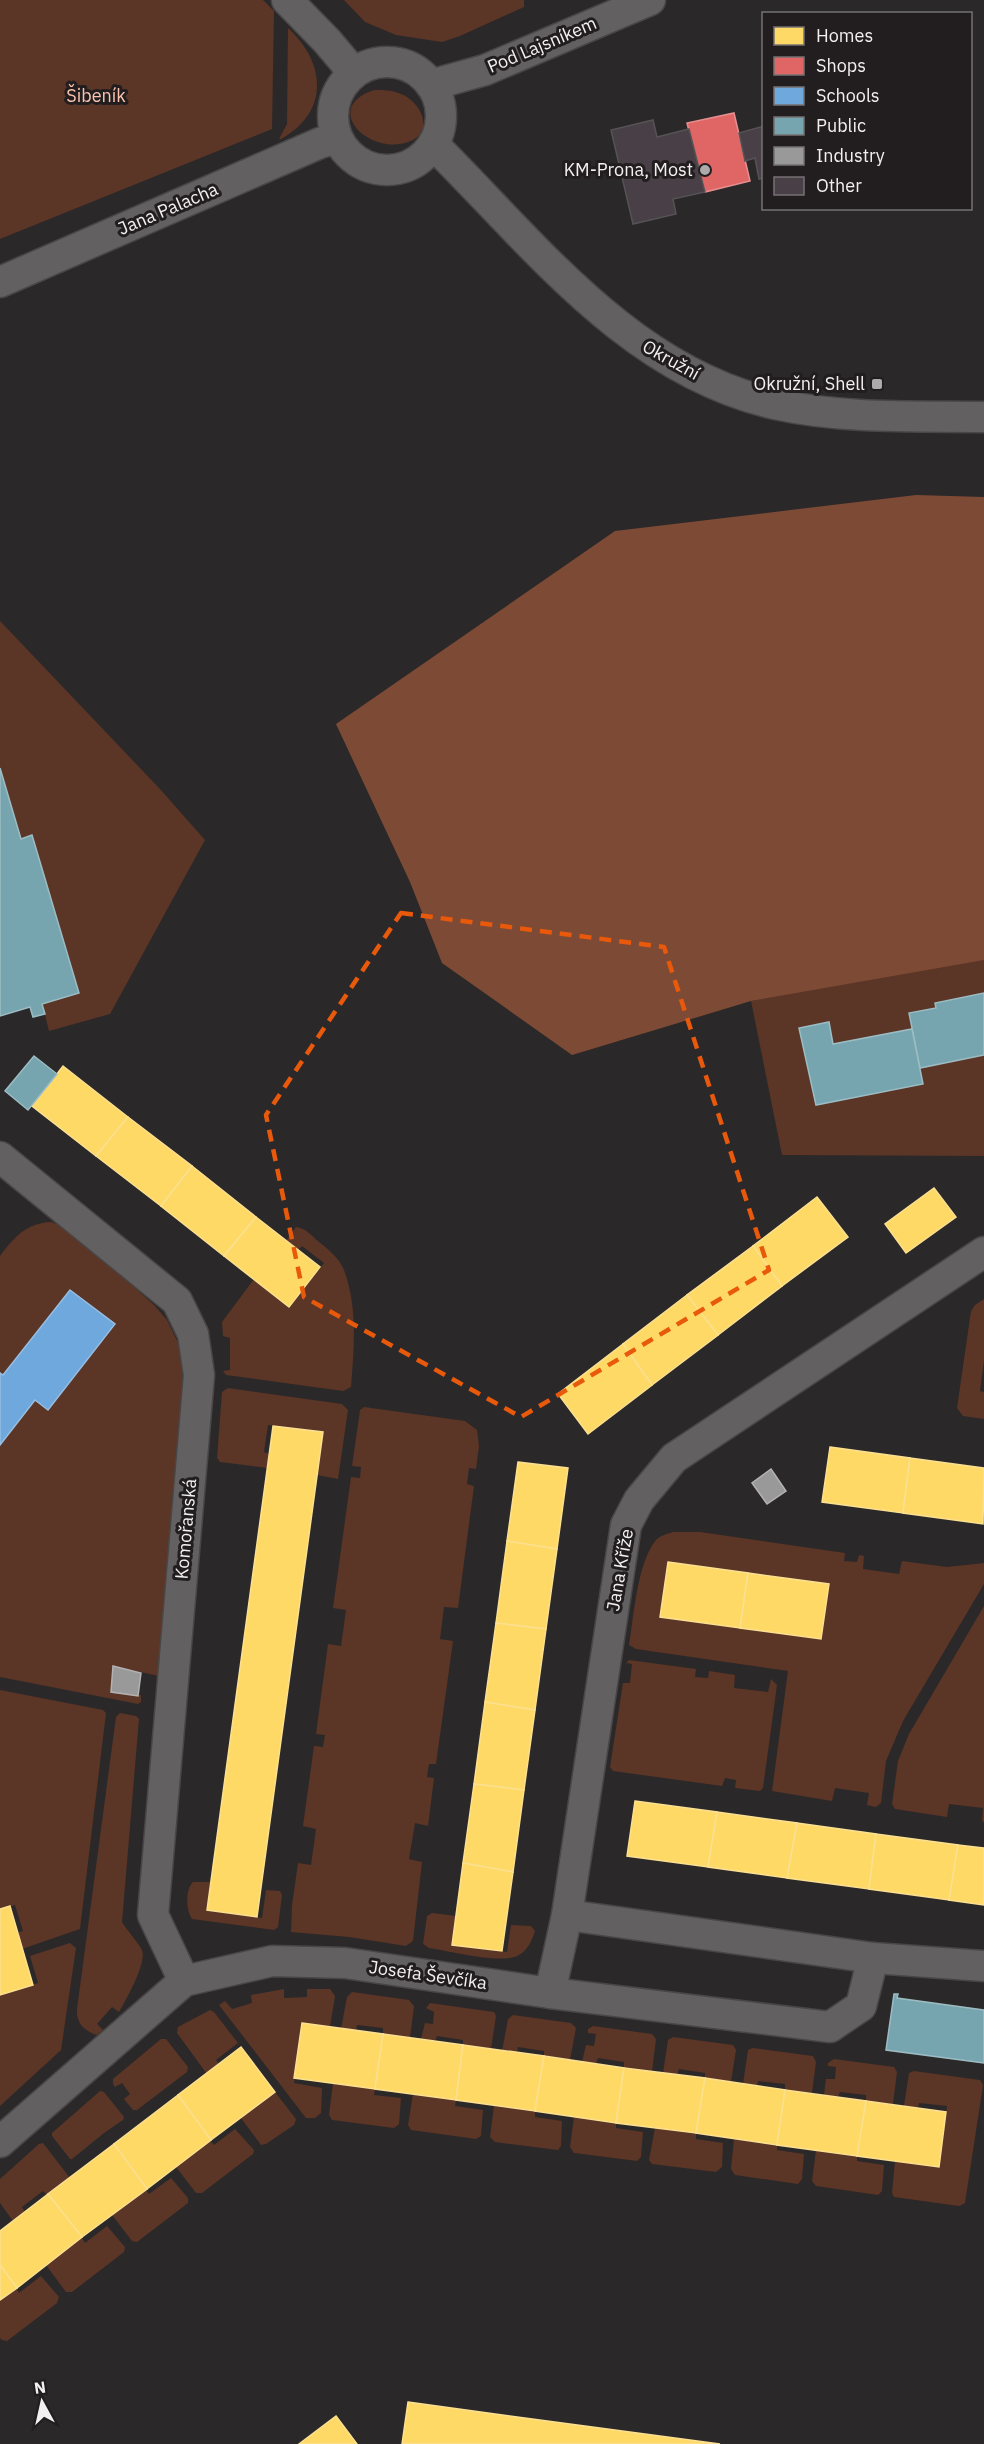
<svg xmlns="http://www.w3.org/2000/svg" width="984" height="2444" viewBox="0 0 984 2444" font-family="'IBM Plex Sans',sans-serif">
  <style>
    .green { fill: #5b3526 }
    .forest { fill: #7d4a35 }
    .homes { fill: #ffd966; stroke: #fbe090; stroke-width: 1.5 }
    .shops { fill: #e06666; stroke: #e68f90; stroke-width: 1.5 }
    .schools { fill: #6fa8dc; stroke: #97bee2; stroke-width: 1.5 }
    .public { fill: #76a5af; stroke: #9cbcc3; stroke-width: 1.5 }
    .industry { fill: #999; stroke: #b4b3b3; stroke-width: 1.5 }
    .building { fill: #493f47; stroke: #555354; stroke-width: 1.5 }
    .lines { fill: none; stroke-linecap: round; stroke-linejoin: round }
    .minor-casing { stroke: #494647; stroke-width: 33 }
    .minor { stroke: #636061; stroke-width: 30 }
    .marked { fill: none; stroke: #e8590c; stroke-width: 4.5; stroke-dasharray: 12 8; stroke-linejoin: round }
    .poi-dot { fill: #adaaab; stroke: #221d1f; stroke-width: 2 }
    .labels { text-anchor: middle; stroke-width: 6; stroke-linejoin: round; paint-order: stroke }
    .street-label { font-size: 18px; fill: #f3f0f1; stroke: #221d1f }
    .park-label { font-size: 18px; fill: #fcc4af; stroke: #221d1f }
    .poi-label { font-size: 18px; fill: #f3f0f1; stroke: #221d1f; text-anchor: end }
  </style>
  <rect width="100%" height="100%" fill="#2b2829"/>
  <g class="green">
    <polygon points="0,0 263,0 274,11 272,129 0,239"/>
    <polygon points="344,0 524,0 524,7 460,36 442,42 396,35 365,22"/>
    <path d="M288,28C326,63 330,112 281,139H279L287,124Z"/>
    <path d="M374,90C383,90 393,90 401,94C418,100 435,128 413,140C372,160 319,108 374,90Z"/>
    <polygon points="0,621 160,789 205,840 110,1014 49,1031 42,1003 79,993 32,836 21,839 0,768"/>
    <polygon points="984,954 984,1156 782,1155 751,1001"/>
    <path d="M51,1222L65,1227L77,1235L155,1306L167,1320L183,1353L182,1414L159,1676L113,1666L111,1692L141,1695V1702L138,1704L0,1677V1256C14,1237 27,1223 51,1222Z"/>
    <path d="M296,1227C306,1228 312,1236 319,1242C328,1249 340,1259 344,1270C358,1308 354,1348 351,1387L343,1391L226,1375L223,1371L230,1370V1338L223,1336L222,1322L254,1279L289,1306L324,1263L302,1246L298,1250L286,1241Z"/>
    <polygon points="984,1299 984,1360 980,1391 984,1392 984,1419 963,1416 957,1408 971,1311 975,1305"/>
    <polygon points="228,1388 342,1404 348,1410 338,1479 317,1475 323,1432 268,1425 264,1452 269,1454 267,1468 220,1462 217,1458 222,1392"/>
    <polygon points="364,1407 465,1421 477,1430 479,1446 476,1469 469,1468 467,1484 474,1486 458,1608 444,1607 440,1639 453,1641 436,1764 429,1764 427,1777 434,1778 428,1826 415,1823 409,1859 422,1862 413,1941 406,1946 349,1937 291,1932 292,1905 298,1863 311,1865 316,1829 303,1826 314,1746 323,1747 325,1735 316,1734 328,1644 341,1646 346,1610 333,1608 351,1477 360,1478 361,1467 352,1466 360,1410"/>
    <path d="M673,1532H700L845,1553L844,1561L857,1562L859,1555L864,1556L863,1569L899,1574L902,1561L947,1567L984,1563V1584L903,1721L886,1761L881,1803L876,1807L867,1805L869,1793L835,1788L832,1801L772,1791L788,1671L636,1649L629,1645C634,1616 637,1563 656,1540C661,1535 667,1534 673,1532Z"/>
    <polygon points="984,1606 984,1822 982,1821 983,1808 949,1804 947,1817 895,1809 892,1804 898,1761 909,1734"/>
    <polygon points="629,1660 696,1669 695,1677 708,1678 709,1671 735,1675 734,1688 768,1692 771,1679 777,1685 763,1788 760,1791 735,1788 736,1780 725,1778 722,1786 613,1771 610,1767 623,1683 630,1683 632,1664 626,1663"/>
    <polygon points="0,1690 103,1710 106,1713 80,1929 22,1949 17,1933 23,1931 15,1905 0,1909"/>
    <path d="M120,1713L136,1716L139,1719L122,1922C126,1929 140,1945 142,1950C147,1963 126,2000 119,2012L112,2007L97,2024L103,2030L97,2035C84,2031 76,2023 77,2009L116,1717Z"/>
    <path d="M193,1882H210L207,1910L262,1918L266,1890L280,1891L282,1895L278,1927L274,1930L192,1919C186,1910 185,1890 193,1882Z"/>
    <path d="M432,1913L456,1916L452,1945L507,1952L511,1925L531,1926L535,1931C532,1940 528,1950 519,1955C503,1965 449,1951 429,1948L423,1944L427,1916Z"/>
    <polygon points="70,1943 76,1948 61,2050 0,2106 0,1995 38,1983 30,1956"/>
    <polygon points="284,1989 284,1998 307,1997 307,1989 330,1989 335,1996 330,2027 302,2023 294,2083 322,2088 321,2113 315,2118 306,2118 219,2005 225,2001 232,2009 252,2003 251,1995"/>
    <polygon points="352,1992 409,2000 414,2006 410,2038 383,2034 383,2028 357,2025 356,2031 341,2029 347,1997"/>
    <polygon points="430,2003 494,2012 496,2016 491,2049 463,2045 463,2040 437,2036 435,2041 421,2039 425,2023 433,2024 434,2012 426,2008"/>
    <polygon points="210,2010 214,2012 238,2043 216,2060 219,2064 207,2074 177,2033 178,2027"/>
    <polygon points="513,2015 571,2023 576,2028 570,2060 544,2056 544,2051 518,2047 517,2053 502,2051 508,2019"/>
    <polygon points="593,2026 652,2034 656,2039 652,2071 624,2068 624,2062 598,2058 596,2064 582,2062 586,2045 594,2046 596,2034 588,2033 588,2029"/>
    <polygon points="673,2037 733,2045 736,2050 731,2082 705,2078 705,2073 679,2069 677,2075 663,2073 668,2040"/>
    <polygon points="161,2039 166,2039 188,2067 187,2072 137,2110 133,2110 124,2099 130,2094 122,2083 115,2087 113,2084 113,2079"/>
    <polygon points="753,2048 813,2056 816,2062 812,2093 785,2090 785,2084 758,2081 757,2086 743,2084 748,2050"/>
    <polygon points="834,2059 894,2067 897,2072 893,2104 866,2101 866,2095 840,2092 838,2097 824,2095 826,2079 835,2079 836,2067 828,2066 828,2063"/>
    <polygon points="914,2071 980,2080 983,2085 965,2203 959,2206 894,2197 892,2193 895,2161 939,2166 947,2106 919,2103 918,2108 904,2106 909,2073"/>
    <polygon points="333,2083 375,2089 374,2095 401,2098 399,2124 394,2128 332,2120 329,2115"/>
    <polygon points="100,2091 104,2092 124,2117 123,2120 104,2133 72,2159 70,2159 52,2136 52,2133"/>
    <polygon points="275,2092 296,2119 294,2125 266,2144 261,2145 241,2118"/>
    <polygon points="413,2094 456,2100 455,2106 483,2110 481,2136 476,2139 411,2130 408,2125"/>
    <polygon points="494,2106 535,2111 535,2117 562,2121 561,2146 558,2150 495,2142 490,2137"/>
    <polygon points="574,2117 616,2123 616,2128 643,2132 641,2157 637,2161 574,2153 570,2147"/>
    <polygon points="655,2128 696,2133 696,2139 723,2143 722,2167 716,2172 652,2164 649,2160"/>
    <polygon points="235,2129 254,2150 253,2154 202,2193 196,2193 176,2167 210,2141 214,2145"/>
    <polygon points="734,2139 777,2145 777,2150 804,2154 802,2179 798,2184 735,2175 731,2169"/>
    <polygon points="43,2143 70,2178 47,2195 43,2191 22,2207 25,2212 13,2221 0,2203 0,2179 39,2144"/>
    <polygon points="816,2150 857,2156 857,2161 884,2165 882,2191 878,2195 816,2186 812,2181"/>
    <polygon points="171,2178 188,2198 188,2203 137,2242 132,2241 112,2215 146,2190 149,2194"/>
    <polygon points="107,2226 125,2247 124,2252 72,2292 66,2292 46,2265 82,2238 85,2243"/>
    <polygon points="41,2276 59,2297 57,2303 7,2341 2,2340 0,2338 0,2300 16,2288 19,2293"/>
  </g>
  <polygon class="forest" points="916,495 984,497 984,960 751,1001 572,1055 442,963 410,882 336,724 615,531"/>
  <g class="homes">
    <polygon points="63,1066 128,1117 96,1156 32,1106"/>
    <polygon points="128,1117 192,1166 161,1206 96,1156"/>
    <polygon points="192,1166 256,1217 224,1256 161,1206"/>
    <polygon points="934,1188 956,1217 906,1253 885,1224"/>
    <polygon points="817,1197 848,1237 782,1286 753,1246"/>
    <polygon points="256,1217 320,1267 289,1307 224,1256"/>
    <polygon points="753,1246 782,1286 718,1335 687,1295"/>
    <polygon points="687,1295 718,1335 652,1385 623,1344"/>
    <polygon points="623,1344 652,1385 588,1434 558,1394"/>
    <polygon points="273,1426 323,1432 257,1917 207,1910"/>
    <polygon points="830,1447 910,1458 903,1513 822,1502"/>
    <polygon points="910,1458 984,1468 983,1524 903,1513"/>
    <polygon points="518,1462 568,1468 557,1549 507,1541"/>
    <polygon points="507,1541 557,1549 546,1629 496,1623"/>
    <polygon points="668,1562 748,1573 740,1628 660,1617"/>
    <polygon points="748,1573 829,1584 821,1639 740,1628"/>
    <polygon points="496,1623 546,1629 535,1710 485,1702"/>
    <polygon points="485,1702 535,1710 524,1790 474,1784"/>
    <polygon points="474,1784 524,1790 513,1872 463,1863"/>
    <polygon points="635,1801 717,1812 708,1867 627,1856"/>
    <polygon points="717,1812 797,1823 787,1878 708,1867"/>
    <polygon points="797,1823 876,1834 869,1889 787,1878"/>
    <polygon points="876,1834 958,1845 949,1900 869,1889"/>
    <polygon points="958,1845 984,1848 984,1905 949,1900"/>
    <polygon points="463,1863 513,1872 502,1951 452,1945"/>
    <polygon points="10,1906 33,1985 0,1995 0,1909"/>
    <polygon points="302,2023 383,2034 375,2089 294,2078"/>
    <polygon points="383,2034 463,2045 456,2100 375,2089"/>
    <polygon points="463,2045 544,2056 535,2111 456,2100"/>
    <polygon points="241,2047 275,2092 211,2140 178,2095"/>
    <polygon points="544,2056 624,2068 616,2123 535,2111"/>
    <polygon points="624,2068 705,2078 696,2133 616,2123"/>
    <polygon points="705,2078 785,2090 777,2145 696,2133"/>
    <polygon points="785,2090 866,2101 857,2156 777,2145"/>
    <polygon points="178,2095 211,2140 147,2189 114,2144"/>
    <polygon points="866,2101 946,2112 939,2167 857,2156"/>
    <polygon points="114,2144 147,2189 82,2237 48,2194"/>
    <polygon points="48,2194 82,2237 17,2288 0,2265 0,2231"/>
    <polygon points="0,2265 17,2288 0,2300"/>
    <polygon points="408,2402 488,2413 720,2444 402,2444"/>
    <polygon points="336,2416 357,2444 299,2444"/>
  </g>
  <polygon class="shops" points="734,113 750,181 705,192 687,123"/>
  <polygon class="schools" points="70,1290 115,1324 48,1410 35,1400 0,1445 0,1373 3,1375"/>
  <g class="public">
    <polygon points="0,768 21,839 32,835 79,993 42,1004 45,1014 33,1017 30,1007 0,1016"/>
    <polygon points="984,993 984,1055 920,1068 909,1013 936,1008 935,1003"/>
    <polygon points="829,1022 833,1044 912,1029 923,1084 816,1105 799,1028"/>
    <polygon points="34,1056 57,1074 28,1110 5,1091"/>
    <polygon points="894,1994 898,1994 897,1998 984,2010 984,2063 886,2050"/>
  </g>
  <g class="industry">
    <polygon points="771,1469 786,1491 767,1504 752,1483"/>
    <polygon points="113,1666 141,1673 138,1696 111,1692"/>
  </g>
  <g class="building">
    <polygon points="653,120 657,137 689,129 705,192 673,199 676,214 633,224 611,130"/>
    <polygon points="764,126 764,178 759,179 755,158 745,161 739,133"/>
  </g>
  <g class="lines">
    <g class="minor-casing">
      <g id="minor">
        <polyline points="287,0 327,41 354,73"/>
        <circle cx="387" cy="116" r="54"/>
        <polyline points="431,85 485,70 650,0"/>
        <path d="M433,144C534,244 629,371 775,404C843,419 915,416 984,417"/>
        <polyline points="0,282 320,143 337,138"/>
        <polyline points="0,1157 177,1301 193,1334 199,1375 153,1915 184,1981"/>
        <polyline points="567,1915 873,1958 984,1966"/>
        <polyline points="550,1993 567,1915 626,1525 639,1500 674,1458 984,1252"/>
        <polyline points="0,2142 184,1981 272,1961 345,1963 550,1993 830,2027 861,2006 873,1958"/>
      </g>
    </g>
    <use href="#minor" class="minor"/>
  </g>
  <path class="marked" d="M401,913L664,947L769,1270L521,1417L304,1297L266,1115Z"/>
  <g class="poi-dot">
    <circle cx="705" cy="170" r="6"/>
    <rect x="871" y="378" width="12" height="12" rx="3"/>
  </g>
  <g class="labels">
    <g class="street-label">
      <text transform="translate(542 45) rotate(-23)" y="6">Pod Lajsníkem</text>
      <text transform="translate(168 209) rotate(-23)" y="6">Jana Palacha</text>
      <text transform="translate(671 360) rotate(29)" y="6">Okružní</text>
      <text transform="translate(186 1529) rotate(-85)" y="6">Komořanská</text>
      <text transform="translate(620 1570) rotate(-80)" y="6">Jana Kříže</text>
      <text transform="translate(428 1975) rotate(8)" y="6">Josefa Ševčíka</text>
    </g>
    <g class="park-label">
      <text x="96" y="102">Šibeník</text>
    </g>
    <g class="poi-label">
      <text x="693" y="176">KM-Prona, Most</text>
      <text x="865" y="390">Okružní, Shell</text>
    </g>
  </g>
  <rect x="762" y="12" width="210" height="198" fill="#221d1f" stroke="#767173" stroke-width="1.5"/>
  <rect x="774" y="27" width="30" height="18" fill="#ffd966" stroke="#767173" stroke-width="1.5"/>
  <text x="816" y="42" font-size="18" fill="#f3f0f1">Homes</text>
  <rect x="774" y="57" width="30" height="18" fill="#e06666" stroke="#767173" stroke-width="1.5"/>
  <text x="816" y="72" font-size="18" fill="#f3f0f1">Shops</text>
  <rect x="774" y="87" width="30" height="18" fill="#6fa8dc" stroke="#767173" stroke-width="1.5"/>
  <text x="816" y="102" font-size="18" fill="#f3f0f1">Schools</text>
  <rect x="774" y="117" width="30" height="18" fill="#76a5af" stroke="#767173" stroke-width="1.5"/>
  <text x="816" y="132" font-size="18" fill="#f3f0f1">Public</text>
  <rect x="774" y="147" width="30" height="18" fill="#999999" stroke="#767173" stroke-width="1.5"/>
  <text x="816" y="162" font-size="18" fill="#f3f0f1">Industry</text>
  <rect x="774" y="177" width="30" height="18" fill="#493f47" stroke="#767173" stroke-width="1.5"/>
  <text x="816" y="192" font-size="18" fill="#f3f0f1">Other</text>
  <g transform="translate(42 2402) rotate(352)" stroke="#221d1f" stroke-width="4.5" paint-order="stroke">
  <path d="M0-4.5L10 22L0 15L-10 22Z" fill="#f3f0f1"/>
  <text y="-9" font-size="16" font-weight="bold" text-anchor="middle" fill="#f3f0f1">N</text>
  </g>
</svg>
